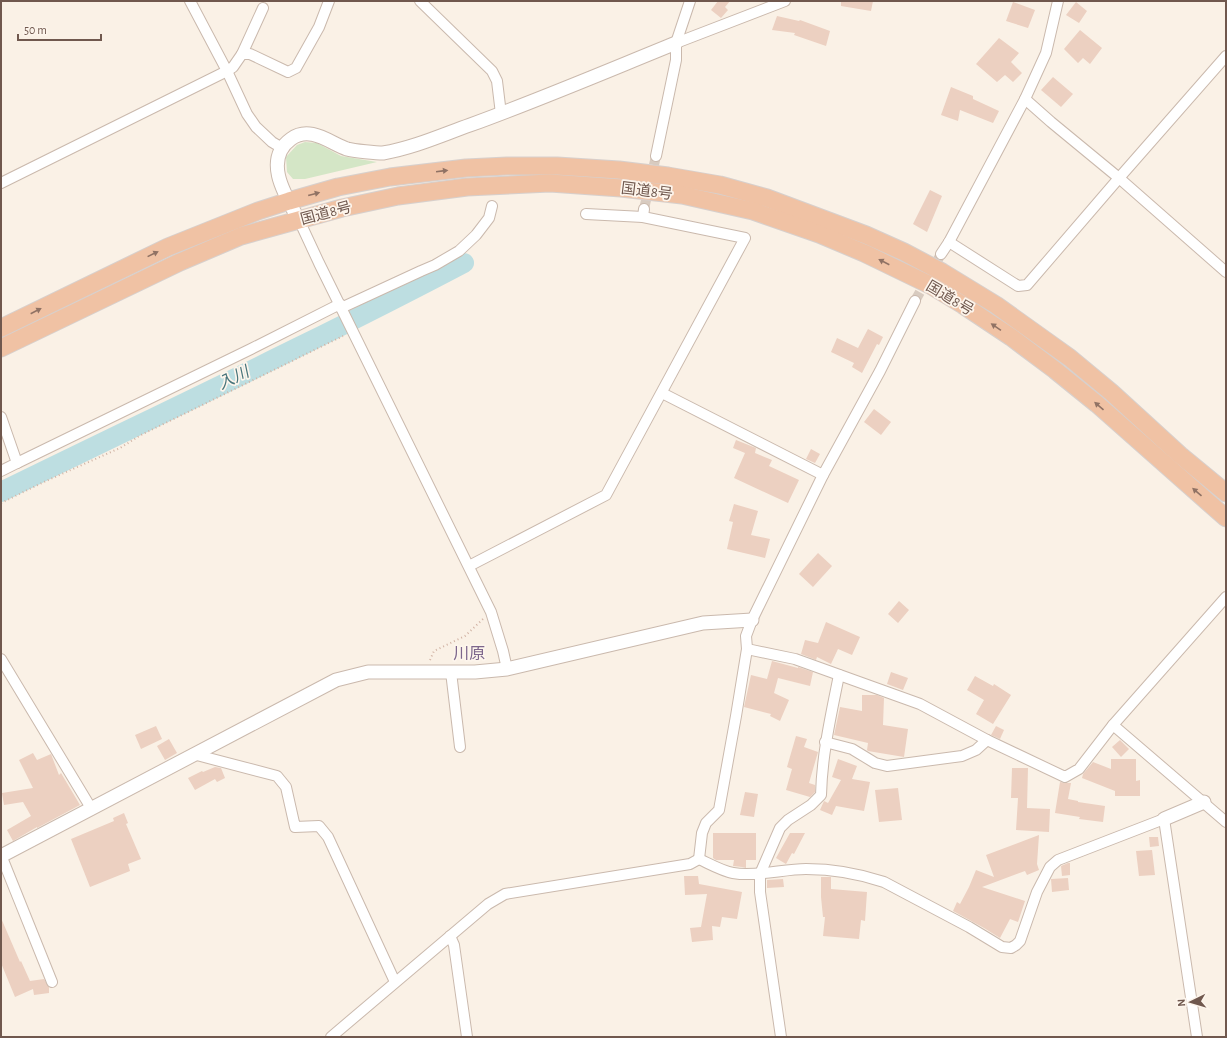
<svg xmlns="http://www.w3.org/2000/svg" width="1227" height="1038" viewBox="0 0 1227 1038" font-family="'Alegreya Sans','Noto Sans JP',sans-serif">
  <style>
    .green { fill: #d4e6c6 }
    .lines { fill: none; stroke-linecap: round; stroke-linejoin: round }
    .river { stroke: #bddee1; stroke-width: 20 }
    .building { fill: #ecd0c1 }
    .minor-tunnel { stroke: #d8cbc0; stroke-width: 10; stroke-dasharray: 10 5; stroke-linecap: butt }
    .minor-casing { stroke: #cab9ad; stroke-width: 12 }
    .tertiary-casing { stroke: #cab9ad; stroke-width: 15 }
    .trunk-casing { stroke: #d7d0cd; stroke-width: 19 }
    .path { stroke: #d1b3a4; stroke-width: 2; stroke-dasharray: 1 3; stroke-linecap: butt }
    .minor { stroke: #fff; stroke-width: 10 }
    .tertiary { stroke: #fff; stroke-width: 13 }
    .trunk { stroke: #f0c2a4; stroke-width: 17 }
    .oneway { fill: #907264 }
    .labels { text-anchor: middle; stroke-width: 3.5; stroke-linejoin: round; paint-order: stroke }
    .street-label { font-size: 15px; fill: #70584e; stroke: #fdf5ec }
    .water-label { font-size: 16px; font-style: italic; fill: #47747b; stroke: #fdf5ec }
    .neighbourhood-label { font-size: 16px; fill: #7d668c; stroke: #fdf5ec }
  </style>
  <rect width="100%" height="100%" fill="#faf1e6"/>
  <polygon class="green" points="305,142 317,143 341,156 377,162 305,179 293,179 287,172 286,157 297,145"/>
  <g class="lines">
    <path class="river" d="M1,492C156,416 312,343 464,263"/>
  </g>
  <g class="building">
    <polygon points="718,1 730,1 725,7 728,10 721,18 711,10"/>
    <polygon points="841,1 873,1 871,11 841,6"/>
    <polygon points="1013,2 1035,10 1028,28 1006,21"/>
    <polygon points="1076,2 1087,11 1079,23 1066,15"/>
    <polygon points="777,16 799,21 800,20 830,31 826,46 794,35 795,33 772,30"/>
    <polygon points="1080,30 1102,48 1090,64 1083,58 1078,63 1064,49"/>
    <polygon points="999,38 1019,53 1011,62 1022,73 1013,82 1005,75 997,82 976,64"/>
    <polygon points="1053,77 1073,94 1061,107 1041,90"/>
    <polygon points="951,87 973,96 973,99 999,111 993,123 960,110 958,121 941,115"/>
    <polygon points="930,190 942,196 927,232 913,224"/>
    <polygon points="868,329 883,337 879,345 877,344 862,373 852,367 854,363 831,352 837,338 858,348"/>
    <polygon points="874,409 891,422 881,435 864,422"/>
    <polygon points="736,440 756,448 755,453 772,460 769,466 799,480 788,503 734,478 745,453 733,448"/>
    <polygon points="811,449 820,454 815,463 806,459"/>
    <polygon points="734,504 758,511 751,535 770,539 765,558 727,549 733,522 729,521"/>
    <polygon points="818,553 832,566 813,587 799,574"/>
    <polygon points="899,601 909,610 898,623 888,614"/>
    <polygon points="826,622 860,637 852,655 838,649 831,664 817,657 816,660 801,654 805,640 818,643"/>
    <polygon points="772,661 798,668 798,667 813,672 810,686 778,678 774,693 789,700 780,721 770,716 771,714 744,707 751,675 767,679"/>
    <polygon points="891,672 908,678 903,690 887,684"/>
    <polygon points="975,676 993,686 994,684 1011,695 993,724 976,714 984,700 967,690"/>
    <polygon points="862,695 877,695 884,698 883,725 908,729 904,757 868,751 867,750 868,743 834,735 840,707 862,711"/>
    <polygon points="156,726 162,739 141,749 135,735"/>
    <polygon points="996,726 1004,730 1000,739 991,735"/>
    <polygon points="796,736 807,739 804,747 818,752 809,783 815,785 815,792 810,797 786,790 792,769 787,767"/>
    <polygon points="169,739 177,753 165,760 157,746"/>
    <polygon points="1120,740 1129,749 1121,757 1112,747"/>
    <polygon points="33,753 37,760 51,754 59,775 61,773 80,805 37,828 37,827 13,841 7,830 31,816 23,802 4,805 2,793 33,788 19,760"/>
    <polygon points="838,759 857,766 852,779 870,782 864,811 836,806 832,815 820,810 824,801 828,803 841,780 832,777"/>
    <polygon points="1111,759 1136,759 1136,781 1140,780 1140,796 1115,796 1115,791 1082,778 1083,774 1093,762 1111,769"/>
    <polygon points="215,767 221,768 225,778 217,782 215,779 195,790 188,778 202,771 203,772"/>
    <polygon points="1012,768 1028,768 1027,808 1050,809 1049,832 1016,830 1018,798 1011,798"/>
    <polygon points="1060,782 1065,783 1071,783 1068,799 1078,801 1078,802 1105,806 1103,822 1079,819 1080,817 1055,813"/>
    <polygon points="898,788 902,820 879,822 875,790"/>
    <polygon points="745,792 758,794 754,817 740,815"/>
    <polygon points="124,813 128,823 126,824 141,859 128,864 130,871 90,887 71,839 114,821 113,818"/>
    <polygon points="713,833 756,833 756,860 746,860 746,868 742,867 733,866 734,860 716,860 713,858"/>
    <polygon points="790,833 805,833 794,854 792,853 786,864 776,858"/>
    <polygon points="1039,835 1037,864 1039,870 1027,875 1025,871 982,887 1025,901 1018,922 1010,919 1000,938 984,928 953,911 957,902 960,904 969,887 976,870 994,877 986,855"/>
    <polygon points="1149,837 1158,837 1159,846 1150,847"/>
    <polygon points="1152,850 1155,875 1139,876 1136,851"/>
    <polygon points="1068,863 1070,863 1070,875 1062,876 1061,866"/>
    <polygon points="684,876 698,876 699,884 742,892 737,919 722,917 720,927 712,926 713,940 692,942 690,928 701,927 707,894 685,895"/>
    <polygon points="821,877 831,877 831,889 867,892 865,921 861,920 859,939 823,936 825,917 823,917 821,897"/>
    <polygon points="1068,878 1069,890 1052,892 1051,879"/>
    <polygon points="783,879 784,887 767,888 767,880"/>
    <polygon points="1,918 20,962 21,961 30,981 44,979 49,987 49,993 34,995 33,989 15,997 1,963"/>
  </g>
  <g class="lines">
    <g class="minor-tunnel">
      <polyline points="644,209 656,156"/>
      <polyline points="915,301 941,254"/>
    </g>
    <g class="minor-casing">
      <g id="minor">
        <polyline points="190,1 227,71 247,114 256,127 272,142 282,148"/>
        <polyline points="420,1 492,71 497,81 501,114"/>
        <polyline points="676,43 785,1"/>
        <polyline points="242,54 263,8"/>
        <polyline points="1025,99 1051,122 1119,178 1226,272"/>
        <polyline points="656,156 676,60 676,43 690,1"/>
        <polyline points="1,183 227,71 233,67 242,54 250,54 288,72 296,68 319,27 329,1"/>
        <polyline points="586,214 643,217"/>
        <polyline points="299,220 319,263 491,612 503,651 507,669"/>
        <polyline points="949,242 1018,286 1027,285 1119,178 1226,56"/>
        <polyline points="941,254 949,242 1025,99 1046,53 1058,1"/>
        <polyline points="341,308 421,271 435,265 459,251 476,235 489,218 492,206"/>
        <polyline points="662,393 823,475"/>
        <polyline points="1,417 17,463 1,471"/>
        <polyline points="17,463 251,349 340,304"/>
        <polyline points="469,566 606,495 745,238 643,217 644,209"/>
        <polyline points="747,649 795,659 920,704 987,740 1065,777 1079,769 1113,725 1226,597"/>
        <polyline points="1,659 91,808"/>
        <polyline points="451,672 460,747"/>
        <polyline points="1113,725 1226,822"/>
        <polyline points="825,742 852,749 875,763 887,766 962,756 976,750 987,740"/>
        <polyline points="193,754 277,776 286,787 295,827 319,826 328,837 395,982"/>
        <polyline points="1,855 52,982"/>
        <path d="M699,859C710,864 722,871 733,873C757,877 783,869 806,869C832,869 860,874 884,882L969,927L1002,947L1011,948L1016,945L1020,941L1037,892L1050,867L1058,860L1164,819L1197,1037"/>
        <polyline points="699,859 702,833 706,823 719,810 736,716 747,649 746,636 752,620 823,475 880,371 915,301"/>
        <polyline points="450,936 454,945 467,1037"/>
        <polyline points="331,1037 488,904 505,894 690,864 699,859"/>
        <path d="M781,1037L760,892V874L780,828L788,820L811,805L821,795C822,754 831,715 839,675"/>
      </g>
    </g>
    <g class="tertiary-casing">
      <g id="tertiary">
        <path d="M299,220C286,197 262,160 291,139C310,125 330,143 347,149C354,151 377,153 383,153C413,148 442,135 470,125C539,100 607,71 676,43"/>
        <polyline points="1164,819 1204,802"/>
        <polyline points="1,856 336,680 368,672 475,672 507,669 703,623 752,620"/>
      </g>
    </g>
    <g class="trunk-casing">
      <g id="trunk">
        <polyline points="1,328 168,247 258,211 289,201 338,187 390,177 466,168 507,166 557,166 619,170 668,176 720,185 767,198 866,235 904,252 942,272 996,305 1070,358 1111,392 1180,455 1226,493"/>
        <polyline points="1,348 180,262 241,236 342,208 398,196 467,187 550,183 621,188 682,195 753,211 819,234 864,253 930,285 963,305 1011,337 1055,370 1097,404 1226,518"/>
      </g>
    </g>
    <g class="path">
      <polyline points="1,503 46,481 120,448 141,435 343,336"/>
      <polyline points="430,660 434,651 465,636 483,619"/>
    </g>
    <use href="#minor" class="minor"/>
    <use href="#tertiary" class="tertiary"/>
    <use href="#trunk" class="trunk"/>
  </g>
  <defs><path id="oneway-solid" d="M-6-.8H1V-3.2L6.5 0L1 3.2V.8H-6Z"/></defs>
  <g class="oneway">
    <use href="#oneway-solid" transform="translate(442 171) rotate(-7)"/>
    <use href="#oneway-solid" transform="translate(314 194) rotate(-15)"/>
    <use href="#oneway-solid" transform="translate(153 254) rotate(-26)"/>
    <use href="#oneway-solid" transform="translate(884 262) rotate(-153)"/>
    <use href="#oneway-solid" transform="translate(36 311) rotate(-27)"/>
    <use href="#oneway-solid" transform="translate(996 327) rotate(-146)"/>
    <use href="#oneway-solid" transform="translate(1099 406) rotate(-139)"/>
    <use href="#oneway-solid" transform="translate(1197 492) rotate(-139)"/>
  </g>
  <g class="labels">
    <g class="street-label">
      <text transform="translate(647 191) rotate(7)" y="5">国道8号</text>
      <text transform="translate(326 213) rotate(-15)" y="5">国道8号</text>
      <text transform="translate(950 298) rotate(31)" y="5">国道8号</text>
    </g>
    <g class="water-label">
      <text transform="translate(233 377) rotate(-26)" y="6">入川</text>
    </g>
    <g class="neighbourhood-label">
      <text x="469" y="659">川原</text>
    </g>
  </g>
  <rect width="1227" height="1038" fill="none" stroke="#70584e" stroke-width="4"/>
  <g transform="translate(1191 1002) rotate(265)" stroke="#fdf5ec" stroke-width="3" paint-order="stroke">
  <path d="M0-3L7 15L0 10L-7 15Z" fill="#70584e"/>
  <text y="-6" font-size="11" font-weight="bold" text-anchor="middle" fill="#70584e">N</text>
  </g>
  <path d="M18 34v6h83v-6" fill="none" stroke="#70584e" stroke-width="2"/>
  <text x="24" y="34" font-size="12" fill="#70584e" stroke="#fdf5ec" stroke-width="3" paint-order="stroke">50 m</text>
</svg>
